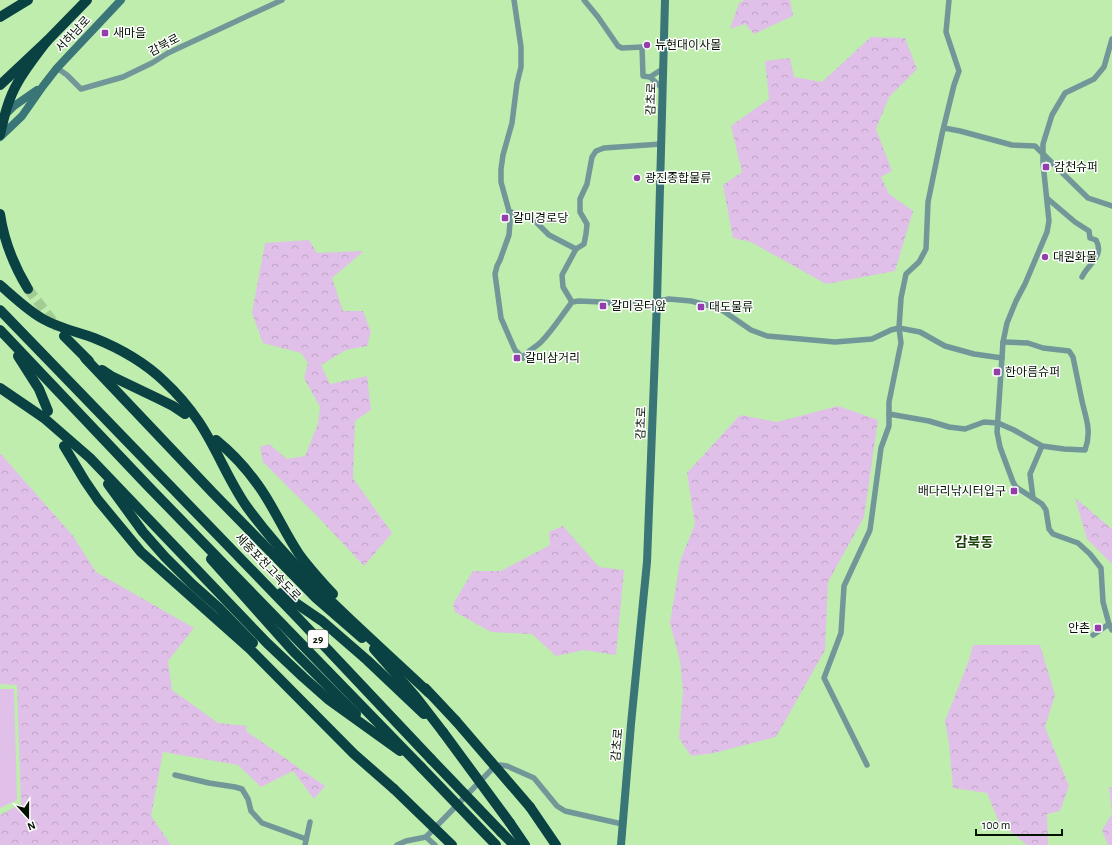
<svg xmlns="http://www.w3.org/2000/svg" width="1112" height="845" viewBox="0 0 1112 845" font-family="'Alegreya Sans','Noto Sans KR',sans-serif">
  <style>
    .grass { fill: #e0c0e9 }
    .forest { fill: url(#forest-crowns) }
    .lines { fill: none; stroke-linecap: round; stroke-linejoin: round }
    .highway-tunnel { stroke: #a2cc94; stroke-width: 10; stroke-dasharray: 10 5; stroke-linecap: butt }
    .street { stroke: #729798; stroke-width: 5.5 }
    .secondary { stroke: #3a7577; stroke-width: 8 }
    .highway { stroke: #0a4244; stroke-width: 10 }
    .highway-bridge { stroke: #0a4244; stroke-width: 10 }
    .poi-dot { fill: #933eab; stroke: #fefefe; stroke-width: 1.5 }
    .labels { text-anchor: middle; stroke-width: 3; stroke-linejoin: round; paint-order: stroke }
    .shield { fill: #fefefe; stroke: #4e594c; stroke-width: 1 }
    .shield-label { font-size: 11px; font-weight: bold; fill: #031200 }
    .poi-label { font-size: 12px; fill: #031200; stroke: #fefefe; text-anchor: start }
    .street-label { font-size: 12px; fill: #031200; stroke: #fefefe }
    .quarter-label { font-size: 14px; font-weight: bold; fill: #1c4409; stroke: #fefefe }
  </style>
  <defs>
    <pattern id="forest-crowns" width="20" height="18" patternUnits="userSpaceOnUse"><rect width="20" height="18" fill="#e0c0e9"/><path d="M2 6a3 3 0 1 1 6 0M12 15a3 3 0 1 1 6 0" fill="none" stroke="#bfa4c6"/></pattern>
  </defs>
  <rect width="100%" height="100%" fill="#beedae"/>
  <polygon class="grass" points="0,689 14,689 17,800 0,808"/>
  <g class="forest">
    <polygon points="745,0 790,0 793,16 754,34 745,24 730,29 739,3"/>
    <polygon points="871,37 905,38 917,69 889,97 876,129 892,171 881,177 889,194 913,211 895,271 826,284 751,242 733,238 723,185 742,172 731,126 769,99 765,61 790,58 794,77 822,82"/>
    <polygon points="309,240 317,253 364,251 332,278 343,311 363,311 371,332 367,346 346,350 321,365 330,384 367,376 371,410 355,421 353,478 392,533 364,566 319,518 263,462 260,447 269,444 287,459 305,456 318,424 320,407 304,378 308,363 301,353 263,343 252,313 265,243"/>
    <polygon points="838,406 878,420 864,517 828,582 825,650 776,737 714,753 691,756 679,738 683,691 680,661 670,623 680,561 695,524 687,473 740,415 777,422"/>
    <polygon points="0,453 73,536 96,572 194,628 168,661 172,690 218,723 247,726 246,731 325,786 314,799 293,771 261,787 238,765 163,752 151,816 171,845 0,845 0,815 21,804 17,685 0,684"/>
    <polygon points="1075,498 1112,529 1112,564 1087,539"/>
    <polygon points="563,526 599,567 624,570 616,655 584,650 556,656 532,634 491,632 455,612 453,604 473,571 501,571 550,545 549,532"/>
    <polygon points="973,645 1040,645 1055,695 1045,727 1069,786 1060,811 1047,814 1048,845 1027,845 999,822 987,793 953,788 949,744 945,721 969,660"/>
    <polygon points="1109,787 1112,787 1112,845 1108,845 1102,830 1112,814"/>
  </g>
  <g class="lines">
    <polyline class="highway-tunnel" points="28,289 58,328"/>
    <g class="street">
      <path d="M514,0L521,47V67L517,83L512,123L503,155L501,169V182L509,211L510,222L509,235L500,260L497,266L495,274L501,318L515,350L523,358C527,351 535,348 541,342C553,330 562,315 572,302L579,301L602,302L630,305L642,304L669,299L691,301L719,308L751,330L767,336L835,342L872,339L891,330L899,328L920,332L945,346L974,354L1002,358"/>
      <polyline points="584,0 598,17 618,46 622,48 642,47 643,76 650,77"/>
      <polyline points="1112,39 1104,67 1094,79 1065,93 1052,115 1043,144 1043,163 1049,221 1047,232 1025,284 1016,301 1007,323 1003,342 997,432 1000,447 1013,482 1016,487 1042,504 1046,510 1049,529 1053,534 1078,543 1090,554 1101,568 1103,602 1109,624 1112,630"/>
      <polyline points="57,68 67,75 81,89 123,77 152,63 168,53 282,0"/>
      <polyline points="663,89 650,77 664,68"/>
      <polyline points="944,128 960,131 1012,145 1035,146 1088,198 1112,206"/>
      <path d="M1048,199L1075,222L1089,231L1090,238L1096,240C1105,256 1088,264 1082,277"/>
      <polyline points="509,211 519,215 532,218 549,235 576,249"/>
      <polyline points="572,302 563,287 562,275 576,249 584,244 586,234 587,224 580,212 580,199 587,184 592,157 596,151 604,148 661,144"/>
      <path d="M889,414L929,421L949,427L965,429L984,422L998,423L1014,430L1042,446L1064,449L1085,450C1092,431 1086,419 1082,401C1079,386 1076,372 1073,357L1069,351L1043,348L1028,343L1003,342"/>
      <polyline points="1033,498 1030,474 1042,446"/>
      <polyline points="1093,635 1109,624"/>
      <polyline points="867,765 824,678 841,633 844,586 870,530 881,448 889,426 889,402 901,343 899,328 901,298 906,274 919,262 926,249 928,202 942,134 954,85 959,71 946,32 949,0"/>
      <polyline points="175,775 209,783 235,787 242,789 248,799 251,811 262,823 306,839"/>
      <polyline points="305,845 310,822"/>
      <polyline points="397,845 406,841 426,837"/>
      <polyline points="435,845 426,837 493,768 500,765 507,766 534,778 557,806 565,811 622,824"/>
    </g>
    <g class="secondary">
      <polyline points="4,116 14,106 37,90"/>
      <polyline points="0,137 22,116 43,86 57,68 121,0"/>
      <polyline points="621,845 631,724 647,562 657,301 665,0"/>
    </g>
    <g class="highway">
      <polyline points="0,17 28,0"/>
      <polyline points="0,85 47,41 87,0"/>
      <path d="M0,214C4,241 14,266 28,289"/>
      <path d="M0,285C14,297 27,310 43,319C59,328 77,332 94,338C119,348 144,362 164,381C177,393 189,407 199,422C217,449 228,480 247,507C298,577 366,633 429,693"/>
      <polyline points="0,310 297,617 431,759"/>
      <polyline points="0,330 147,485 421,767"/>
      <polyline points="64,336 89,361"/>
      <polyline points="18,356 39,389 48,411"/>
      <polyline points="85,358 213,493 316,598 362,638"/>
      <polyline points="102,370 111,376 159,399 173,406 185,414"/>
      <polyline points="0,388 44,418 90,458 267,643 303,677 329,700 400,751"/>
      <path d="M216,440C232,453 246,468 258,485C274,507 284,532 299,554C309,568 321,581 333,594"/>
      <polyline points="64,446 85,481 98,500 141,552 250,649 354,754 394,789"/>
      <polyline points="108,484 143,532 165,557 192,584 219,608 253,643"/>
      <polyline points="211,559 293,651 356,714"/>
      <polyline points="281,593 322,621 367,660 424,714"/>
      <polyline points="374,649 416,697 443,732"/>
      <polyline points="425,688 456,721"/>
      <polyline points="530,807 556,845"/>
      <polyline points="510,823 525,845"/>
      <polyline points="501,832 514,845"/>
    </g>
    <g class="highway-bridge">
      <path d="M0,135C4,117 8,99 18,82C26,68 37,54 47,41"/>
      <polyline points="456,721 530,807"/>
      <polyline points="443,732 510,823"/>
      <polyline points="431,759 501,832"/>
      <polyline points="421,767 496,845"/>
      <polyline points="394,789 452,845"/>
    </g>
  </g>
  <g class="poi-dot">
    <rect x="101" y="29" width="8" height="8" rx="2"/>
    <circle cx="647" cy="45" r="4"/>
    <rect x="1042" y="163" width="8" height="8" rx="2"/>
    <circle cx="637" cy="178" r="4"/>
    <rect x="501" y="214" width="8" height="8" rx="2"/>
    <circle cx="1045" cy="257" r="4"/>
    <rect x="599" y="302" width="8" height="8" rx="2"/>
    <rect x="697" y="303" width="8" height="8" rx="2"/>
    <rect x="513" y="354" width="8" height="8" rx="2"/>
    <rect x="993" y="368" width="8" height="8" rx="2"/>
    <rect x="1010" y="487" width="8" height="8" rx="2"/>
    <rect x="1094" y="624" width="8" height="8" rx="2"/>
  </g>
  <g class="labels">
    <rect class="shield" x="308" y="630" width="20" height="18" rx="3"/>
    <g class="shield-label">
      <text x="318" y="643">29</text>
    </g>
    <g class="poi-label">
      <text x="113" y="37">새마을</text>
      <text x="655" y="49">뉴현대이사몰</text>
      <text x="1054" y="171">감천슈퍼</text>
      <text x="645" y="182">광진종합물류</text>
      <text x="513" y="222">갈미경로당</text>
      <text x="1053" y="261">대원화물</text>
      <text x="611" y="310">갈미공터앞</text>
      <text x="709" y="311">대도물류</text>
      <text x="525" y="362">갈미삼거리</text>
      <text x="1005" y="376">한아름슈퍼</text>
      <text x="1006" y="495" text-anchor="end">배다리낚시터입구</text>
      <text x="1090" y="632" text-anchor="end">안촌</text>
    </g>
    <g class="street-label">
      <text transform="translate(73 34) rotate(-47)" y="4">서하남로</text>
      <text transform="translate(164 45) rotate(-28)" y="4">감북로</text>
      <text transform="translate(651 99) rotate(-88)" y="4">감초로</text>
      <text transform="translate(641 423) rotate(-88)" y="4">감초로</text>
      <text transform="translate(268 567) rotate(46)" y="4">세종포천고속도로</text>
      <text transform="translate(617 745) rotate(-85)" y="4">감초로</text>
    </g>
    <g class="quarter-label">
      <text x="974" y="547">감북동</text>
    </g>
  </g>
  <g transform="translate(28 817) rotate(159)" stroke="#fefefe" stroke-width="3" paint-order="stroke">
  <path d="M0-3L7 15L0 10L-7 15Z" fill="#031200"/>
  <text y="-6" font-size="11" font-weight="bold" text-anchor="middle" fill="#031200">N</text>
  </g>
  <path d="M976 829v6h86v-6" fill="none" stroke="#031200" stroke-width="2"/>
  <text x="982" y="829" font-size="12" fill="#031200" stroke="#fefefe" stroke-width="3" paint-order="stroke">100 m</text>
</svg>
